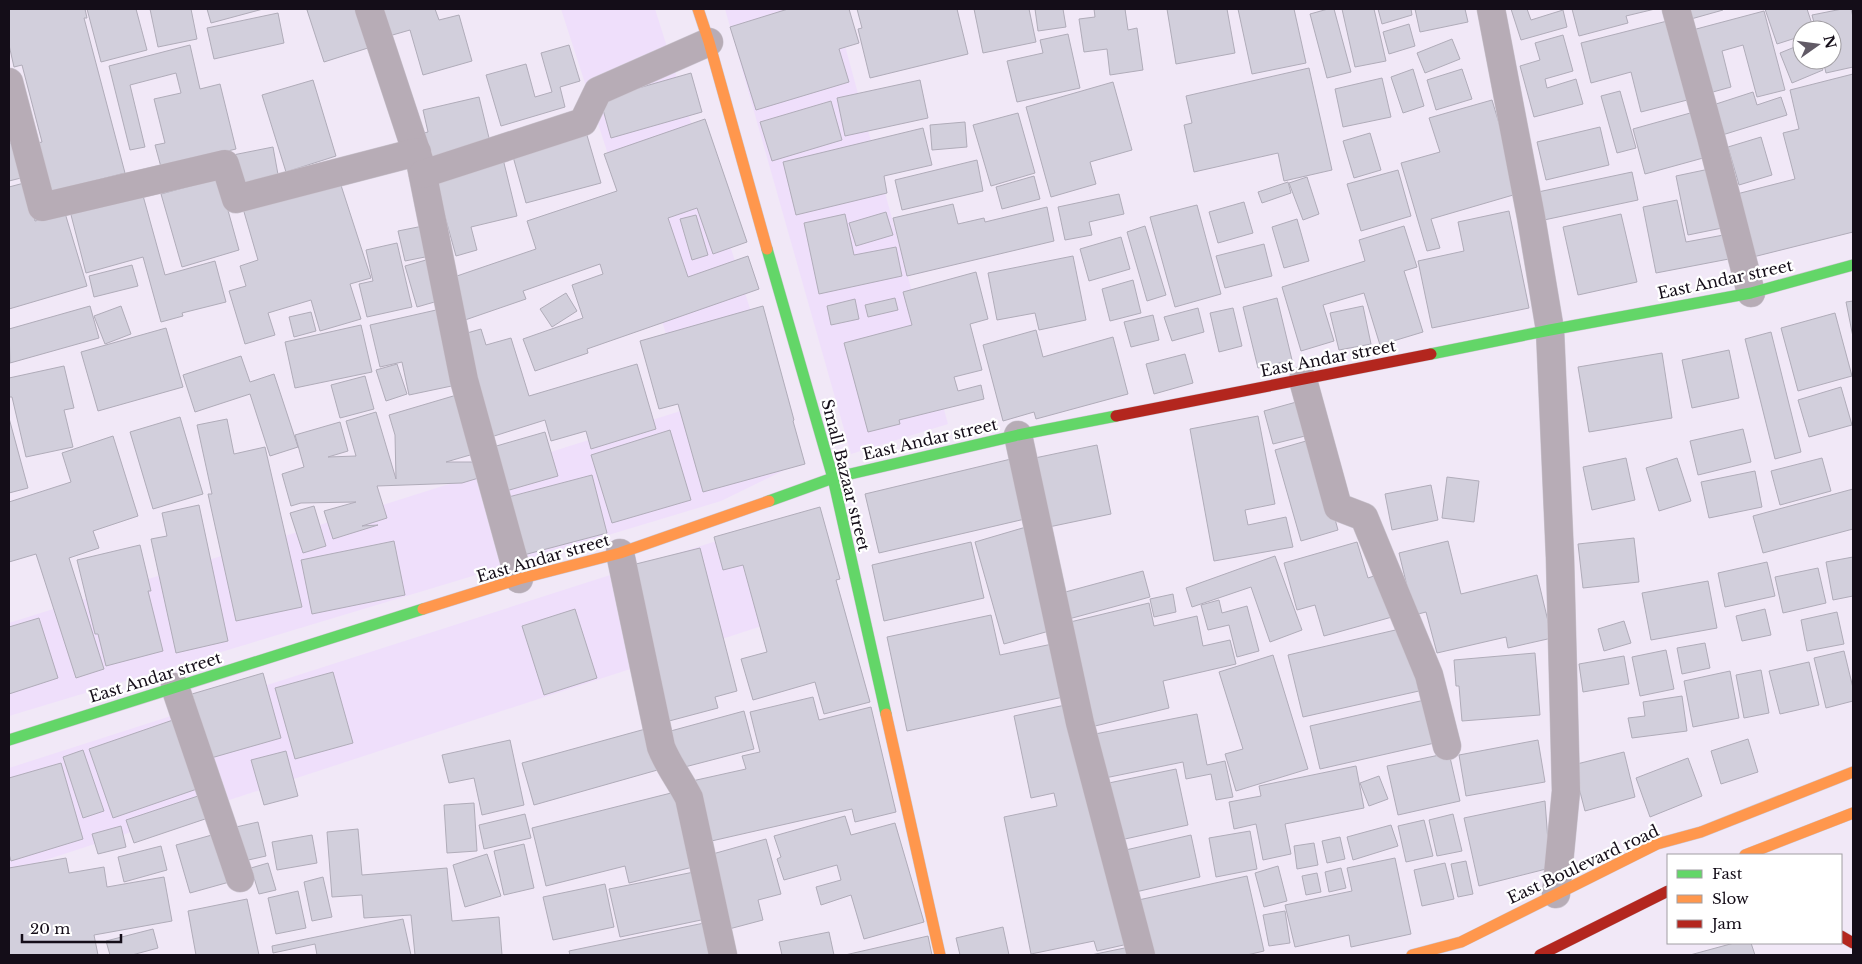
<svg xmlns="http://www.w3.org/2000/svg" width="1862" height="964" font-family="'Libre Baskerville',serif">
  <rect width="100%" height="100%" fill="#f1e8f7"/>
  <g fill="#efdffb">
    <polygon points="561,9 655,9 799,463 721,501 9,716 9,623 690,408"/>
    <polygon points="725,9 835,9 948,424 851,454"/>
    <polygon points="816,509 829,604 9,872 9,768"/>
  </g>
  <g fill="#d2cfdc" stroke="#b0acb9">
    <polygon points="9,9 85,9 87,18 84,18 125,173 47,193 34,144 42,142 22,65 14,67 9,45"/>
    <polygon points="87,9 136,9 147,50 101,62"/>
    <polygon points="150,9 191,9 197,39 158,47"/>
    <polygon points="207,9 263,9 211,23"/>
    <polygon points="310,9 359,9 371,47 324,62 307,10"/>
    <polygon points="381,9 435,9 439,20 459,15 472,61 423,75 410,30 389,36"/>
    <polygon points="788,9 849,9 859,43 839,49 849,82 756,110 730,27"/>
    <polygon points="857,9 957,9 968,54 870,78 858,29 862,28"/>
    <polygon points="974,9 1029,9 1036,42 983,53"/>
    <polygon points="1035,9 1063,9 1066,27 1038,31"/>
    <polygon points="1094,9 1125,9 1128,30 1137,28 1143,70 1110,75 1107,49 1084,52 1079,19 1095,17"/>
    <polygon points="1167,9 1227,9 1235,53 1176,64"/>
    <polygon points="1238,9 1294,9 1306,63 1252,74"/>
    <polygon points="1328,9 1334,9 1351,72 1327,78 1310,14"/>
    <polygon points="1342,9 1374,9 1386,61 1355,67"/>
    <polygon points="1378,9 1411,9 1412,15 1382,24"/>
    <polygon points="1415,9 1465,9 1468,22 1420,32"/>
    <polygon points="1511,9 1527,9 1531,20 1563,10 1567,27 1521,40"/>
    <polygon points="1572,9 1655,9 1626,16 1628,23 1579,36"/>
    <polygon points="1688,9 1722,9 1723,10 1691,19"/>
    <polygon points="1765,9 1807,9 1814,30 1802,30 1802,36 1777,44"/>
    <polygon points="1842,9 1851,9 1853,17 1853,67 1826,73 1823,60 1832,60 1832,30 1816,30 1812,15"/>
    <polygon points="1764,11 1785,90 1757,97 1743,45 1722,51 1731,87 1702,95 1685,32"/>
    <polygon points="278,13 284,43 214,59 207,28"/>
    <polygon points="1675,19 1695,98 1641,112 1631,72 1591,83 1581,43"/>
    <polygon points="1409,24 1415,46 1389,54 1383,32"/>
    <polygon points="1068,34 1080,88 1017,102 1007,61 1043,53 1040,40"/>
    <polygon points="1563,35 1573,71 1545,79 1547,88 1576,79 1583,104 1534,117 1520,66 1540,60 1535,43"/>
    <polygon points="1452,39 1460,59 1425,73 1417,53"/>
    <polygon points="1802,44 1802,60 1818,60 1823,70 1792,83 1780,53"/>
    <polygon points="190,45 200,89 220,84 236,149 161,167 155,145 165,143 154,99 181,93 176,73 130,85 145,147 130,150 109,66"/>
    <polygon points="569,45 580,81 560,87 565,107 501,126 486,75 526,64 535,97 552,92 541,53"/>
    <polygon points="1309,68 1332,170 1284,181 1278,153 1194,172 1184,125 1192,123 1186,96"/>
    <polygon points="1413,69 1424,106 1403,113 1391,77"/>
    <polygon points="1462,69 1472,99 1436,110 1427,80"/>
    <polygon points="691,73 702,112 611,138 600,99"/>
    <polygon points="1853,74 1853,232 1745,259 1729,196 1795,179 1783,133 1799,129 1790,90"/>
    <polygon points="1382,78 1391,117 1343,127 1335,89"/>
    <polygon points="313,80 336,156 286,172 262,95"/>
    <polygon points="920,80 928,118 845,136 837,98"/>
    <polygon points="1113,82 1132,150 1090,162 1096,184 1051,197 1026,107"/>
    <polygon points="1620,91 1636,148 1617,153 1601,96"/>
    <polygon points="1753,92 1757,105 1781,97 1787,115 1719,136 1710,106"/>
    <polygon points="479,97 490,142 431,161 424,133 428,132 423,110"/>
    <polygon points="1492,100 1520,193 1431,219 1440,248 1427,251 1401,163 1440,152 1429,118"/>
    <polygon points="831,101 842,140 772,161 760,122"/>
    <polygon points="1701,110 1714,155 1645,174 1633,129"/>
    <polygon points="1018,113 1035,173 991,186 973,125"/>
    <polygon points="705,119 747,242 713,254 697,208 668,218 688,277 748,256 759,289 587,349 588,353 535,371 523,339 583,318 572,285 603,274 600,264 523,291 526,299 465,320 451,278 536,249 527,221 617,191 604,154"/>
    <polygon points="965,122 967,147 932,150 930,125"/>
    <polygon points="1600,127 1609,165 1546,180 1537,142"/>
    <polygon points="923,128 932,165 884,176 887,193 796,215 783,162"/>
    <polygon points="586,132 601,183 526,203 512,153"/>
    <polygon points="1370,133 1381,170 1354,178 1343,141"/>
    <polygon points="1761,137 1772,175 1739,185 1728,147"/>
    <polygon points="14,142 25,177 9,181 9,144"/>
    <polygon points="273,147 279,180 239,188 233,155"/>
    <polygon points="503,159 517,216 471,227 477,250 456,256 434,177"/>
    <polygon points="977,160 983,191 902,210 895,180"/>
    <polygon points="1714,168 1727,227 1688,235 1676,176"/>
    <polygon points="1398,170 1411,216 1361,231 1347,184"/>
    <polygon points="1632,172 1638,200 1544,220 1538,192"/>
    <polygon points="338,176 371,278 350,284 361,319 320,331 311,300 268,313 275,335 245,344 229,291 246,286 240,266 258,260 242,205"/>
    <polygon points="1034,176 1040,199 1002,209 996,187"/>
    <polygon points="1307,177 1319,214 1303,220 1289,183"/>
    <polygon points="219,178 239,250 182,267 161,194"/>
    <polygon points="1288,182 1291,193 1262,203 1258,192"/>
    <polygon points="24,183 35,221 65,213 87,286 9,309 9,187"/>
    <polygon points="142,192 165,275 215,261 226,302 182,313 183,316 161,322 143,257 86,273 70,211"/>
    <polygon points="1119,194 1124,214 1089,222 1092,235 1065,240 1058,207"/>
    <polygon points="1677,200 1686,242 1729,234 1734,258 1656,273 1643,207"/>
    <polygon points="1244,202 1253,233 1218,243 1209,212"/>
    <polygon points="953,204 958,224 984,218 985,222 1047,207 1054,241 907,276 893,218"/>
    <polygon points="1197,205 1221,294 1175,307 1150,217"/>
    <polygon points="1509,211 1529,308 1432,328 1418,261 1464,251 1458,222"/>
    <polygon points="886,212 893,235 856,246 849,223"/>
    <polygon points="845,214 854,255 896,247 902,276 819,294 804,223"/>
    <polygon points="1621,214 1637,282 1578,295 1563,227"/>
    <polygon points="696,215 708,255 692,260 680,219"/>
    <polygon points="1297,219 1309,261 1284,268 1272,227"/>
    <polygon points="428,225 435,255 405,261 398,231"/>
    <polygon points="1145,226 1166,295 1147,301 1127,232"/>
    <polygon points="1404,226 1417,267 1404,271 1423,332 1380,345 1364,293 1323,305 1334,341 1301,351 1282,287 1365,261 1359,240"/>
    <polygon points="1121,237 1130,269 1089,281 1080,249"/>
    <polygon points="397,243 412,307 367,317 359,284 373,281 366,250"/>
    <polygon points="1264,244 1272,276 1225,288 1216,256"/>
    <polygon points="1073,256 1086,320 1039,330 1035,313 997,320 988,273"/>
    <polygon points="433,258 445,299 417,307 405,266"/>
    <polygon points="132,265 138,286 94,297 89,276"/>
    <polygon points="976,272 988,319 970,324 982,370 954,377 958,391 981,385 984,399 899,420 900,424 868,432 844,343 912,325 903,292"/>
    <polygon points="1133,280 1141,313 1110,321 1102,289"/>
    <polygon points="566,293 577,311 552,327 540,309"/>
    <polygon points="895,298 898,310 868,317 865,305"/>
    <polygon points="1277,298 1292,360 1258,368 1243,307"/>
    <polygon points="855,299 859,319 831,325 827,306"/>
    <polygon points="1853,301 1853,337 1846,302"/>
    <polygon points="90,306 99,338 10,363 9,329"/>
    <polygon points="121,306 131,334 105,344 94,316"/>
    <polygon points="763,306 794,420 793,421 805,464 703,492 678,404 659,409 640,341"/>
    <polygon points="1363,306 1371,344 1339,350 1330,313"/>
    <polygon points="445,308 461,384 409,395 402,362 380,367 370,325"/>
    <polygon points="1198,308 1204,332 1172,341 1164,317"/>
    <polygon points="1233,308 1242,346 1219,352 1210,313"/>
    <polygon points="311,312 316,331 294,337 289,317"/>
    <polygon points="1835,313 1852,376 1798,391 1781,328"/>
    <polygon points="1153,315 1159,340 1131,347 1124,322"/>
    <polygon points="361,325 372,372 295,388 285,342"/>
    <polygon points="166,328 183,387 98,411 81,352"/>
    <polygon points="481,329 486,345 511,338 529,396 637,364 656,429 591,449 586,431 551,441 545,420 491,437 460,335"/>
    <polygon points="1036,330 1043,357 1113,337 1128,394 1036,419 1034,412 1003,421 983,345"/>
    <polygon points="1771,332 1801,452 1775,459 1745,339"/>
    <polygon points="1729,350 1739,398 1692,408 1682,360"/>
    <polygon points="1662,353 1672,418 1589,432 1578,367"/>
    <polygon points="1185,354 1193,383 1154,394 1146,364"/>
    <polygon points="241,356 250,382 274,374 298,447 270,456 250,394 195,412 183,375"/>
    <polygon points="397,364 407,394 386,401 376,370"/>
    <polygon points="64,366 74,408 64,410 73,447 26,457 12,397 9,397 9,378"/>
    <polygon points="365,376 374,409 340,418 331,385"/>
    <polygon points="1841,387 1852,425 1809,437 1798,400"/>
    <polygon points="460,394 477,453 446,462 477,462 482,477 462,483 377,486 387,518 362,526 378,525 333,539 324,511 356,502 301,503 291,506 282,474 304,467 295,435 340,422 348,451 328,457 356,456 346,421 376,412 396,479 395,435 389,415"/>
    <polygon points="1300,401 1309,435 1273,444 1264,411"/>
    <polygon points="1258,416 1275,504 1245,510 1248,525 1286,517 1293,547 1214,561 1190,429"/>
    <polygon points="180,417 203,494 153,509 130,432"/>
    <polygon points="9,418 28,488 9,493"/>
    <polygon points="227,419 234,454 265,447 302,607 236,621 208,494 212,494 197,425"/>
    <polygon points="1743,429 1751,462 1698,475 1690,441"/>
    <polygon points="670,430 691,500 612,523 591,455"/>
    <polygon points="545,432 558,476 499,493 486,449"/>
    <polygon points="113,436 138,516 93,531 99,548 69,558 104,669 76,678 36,554 9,562 9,502 71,482 62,453"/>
    <polygon points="1313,439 1338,530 1301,541 1275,450"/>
    <polygon points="1097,445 1111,514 1044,528 1030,459"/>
    <polygon points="1626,458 1635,500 1592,510 1583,467"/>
    <polygon points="1677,458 1691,501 1659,511 1646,468"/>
    <polygon points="1822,458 1831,491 1780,505 1771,471"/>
    <polygon points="1011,459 1025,519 879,553 865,494"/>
    <polygon points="1755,471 1762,507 1709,518 1701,482"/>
    <polygon points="592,475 607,533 516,557 501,499"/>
    <polygon points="1447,477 1479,481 1474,522 1442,518"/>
    <polygon points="1431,485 1438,520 1392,530 1385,494"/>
    <polygon points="1853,489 1853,529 1763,553 1753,516"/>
    <polygon points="199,505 228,641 176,653 151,539 167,536 162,513"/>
    <polygon points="314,506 326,546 303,553 290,513"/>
    <polygon points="820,507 840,579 836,580 870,702 824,714 815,682 753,700 741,659 767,652 743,565 723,570 714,537"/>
    <polygon points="1026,527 1056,629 1004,644 975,542"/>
    <polygon points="1634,538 1639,582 1583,588 1578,544"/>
    <polygon points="394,541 405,595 312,614 301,560"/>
    <polygon points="1448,541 1461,594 1537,575 1552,638 1508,648 1506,637 1437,653 1426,612 1414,615 1399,553"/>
    <polygon points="971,542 984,598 884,621 872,565"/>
    <polygon points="1357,542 1368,578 1380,574 1392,617 1324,636 1315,605 1297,610 1284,563"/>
    <polygon points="140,545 151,591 148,591 163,651 106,666 98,634 95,634 77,560"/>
    <polygon points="700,548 737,691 715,697 718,708 669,721 628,566"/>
    <polygon points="1275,556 1302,630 1270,642 1251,587 1192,607 1186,588"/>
    <polygon points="1853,557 1853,596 1833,600 1826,562"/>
    <polygon points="1767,562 1775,596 1725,607 1718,573"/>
    <polygon points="1818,568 1826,603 1783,613 1775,577"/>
    <polygon points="1143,571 1150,597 1065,620 1058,594"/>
    <polygon points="1708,581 1717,628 1651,640 1642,593"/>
    <polygon points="1173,594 1176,612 1154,617 1150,599"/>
    <polygon points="1219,600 1222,613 1247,606 1259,651 1237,657 1229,625 1208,630 1201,605"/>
    <polygon points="1149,603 1154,626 1197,616 1203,646 1230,640 1236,664 1163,681 1169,708 1091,727 1066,623"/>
    <polygon points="575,609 597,678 544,695 522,626"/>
    <polygon points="1765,609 1771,635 1742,641 1736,616"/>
    <polygon points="1837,612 1844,644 1807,651 1801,620"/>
    <polygon points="991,615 1000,655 1057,643 1068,696 907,731 887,637"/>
    <polygon points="39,618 58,678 9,694 9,627"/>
    <polygon points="1624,621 1631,643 1604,651 1598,629"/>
    <polygon points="1404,628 1419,691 1303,717 1288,655"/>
    <polygon points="1705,643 1710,668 1682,674 1677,648"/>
    <polygon points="1666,650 1674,689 1640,696 1632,657"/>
    <polygon points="1844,651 1853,688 1853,701 1826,708 1814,658"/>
    <polygon points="1535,653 1540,715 1462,721 1459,686 1456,686 1454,660"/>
    <polygon points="1273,655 1308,769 1236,791 1225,754 1243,749 1219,672"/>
    <polygon points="1624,656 1629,684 1583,692 1579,664"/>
    <polygon points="1809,662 1819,705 1780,714 1769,671"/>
    <polygon points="1761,670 1769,713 1744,718 1736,675"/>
    <polygon points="1730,671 1739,718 1693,727 1684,681"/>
    <polygon points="333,672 353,743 295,759 275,688"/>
    <polygon points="263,673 281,738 211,758 192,694"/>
    <polygon points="1682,696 1687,731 1632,738 1628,718 1645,716 1643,702"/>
    <polygon points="813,697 819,720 871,707 896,812 855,822 852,809 707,842 692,781 746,769 742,756 760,752 750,712"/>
    <polygon points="1429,699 1439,742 1320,769 1310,726"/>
    <polygon points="1070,704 1128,944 1097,951 1094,941 1031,954 1004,817 1057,806 1054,793 1031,798 1014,716"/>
    <polygon points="744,711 754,749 677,769 667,732"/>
    <polygon points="1197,714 1207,765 1225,761 1233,797 1216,800 1211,774 1186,779 1183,762 1100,779 1090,735"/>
    <polygon points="173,720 197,789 113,818 89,749"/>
    <polygon points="649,728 661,769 534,805 522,763"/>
    <polygon points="1748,739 1758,772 1721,784 1711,751"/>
    <polygon points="510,740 524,805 482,815 474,778 449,783 442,755"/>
    <polygon points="1538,740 1545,782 1466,796 1459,755"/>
    <polygon points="83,750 104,811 83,818 63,757"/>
    <polygon points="286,751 298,796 264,805 251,760"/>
    <polygon points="1624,752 1635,797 1585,811 1573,765"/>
    <polygon points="1449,753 1460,801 1398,815 1387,766"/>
    <polygon points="1688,758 1702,796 1650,817 1636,778"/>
    <polygon points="61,763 83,839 11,861 9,854 9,778"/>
    <polygon points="1356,766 1364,808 1285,824 1291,854 1263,860 1256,824 1234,829 1229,802 1261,796 1259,786"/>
    <polygon points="1176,769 1188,825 1116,841 1104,784"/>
    <polygon points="1379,776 1388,799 1369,806 1360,783"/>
    <polygon points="679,791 697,866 629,883 625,866 546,886 532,828"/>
    <polygon points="201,795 208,818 134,843 126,820"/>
    <polygon points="1545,801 1550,868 1479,886 1464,818"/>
    <polygon points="474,803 477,851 447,853 444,805"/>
    <polygon points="525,814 531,838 484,849 479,825"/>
    <polygon points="1453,814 1462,851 1437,856 1429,820"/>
    <polygon points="845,816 851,835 895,823 924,922 864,939 851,895 821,905 816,887 841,880 837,865 784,880 777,859 781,857 774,836"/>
    <polygon points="1424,820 1433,856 1406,862 1398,826"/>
    <polygon points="258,822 266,856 244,861 236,827"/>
    <polygon points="1391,825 1398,846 1353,860 1347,837"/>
    <polygon points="121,826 126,847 98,854 92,834"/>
    <polygon points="358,829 362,875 447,868 452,921 499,917 502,955 415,955 411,915 364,918 362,895 332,897 327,832"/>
    <polygon points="1250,831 1257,869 1216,877 1209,838"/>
    <polygon points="219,833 233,881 190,893 176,845"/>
    <polygon points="312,835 317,863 277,870 272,842"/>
    <polygon points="1191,835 1200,877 1127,894 1117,852"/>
    <polygon points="1340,837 1345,859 1327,863 1322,841"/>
    <polygon points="766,839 781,894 758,900 763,920 729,929 709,855"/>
    <polygon points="1314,843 1318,865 1297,869 1294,846"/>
    <polygon points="524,844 534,888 504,895 494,851"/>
    <polygon points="161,846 167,870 124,882 118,857"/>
    <polygon points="487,854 501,896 465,907 453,865"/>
    <polygon points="66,858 69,873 104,867 107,887 164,877 172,921 94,935 98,955 9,955 9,868"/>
    <polygon points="1395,858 1411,934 1351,947 1349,935 1295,947 1285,905 1352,891 1347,868"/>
    <polygon points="1466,861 1473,894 1458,897 1451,864"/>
    <polygon points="268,863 276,890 259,894 251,868"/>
    <polygon points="1445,863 1454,899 1422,906 1414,870"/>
    <polygon points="1278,866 1287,901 1264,907 1255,873"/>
    <polygon points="1341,868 1346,888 1329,892 1325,872"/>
    <polygon points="694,872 706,919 620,937 609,889"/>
    <polygon points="1317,873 1321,892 1306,895 1302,876"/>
    <polygon points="1247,876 1264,951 1247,955 1146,955 1134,901"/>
    <polygon points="323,877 332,917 312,921 304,882"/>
    <polygon points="605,884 614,927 553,940 543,897"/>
    <polygon points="298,891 306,928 276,934 268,898"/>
    <polygon points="247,899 259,955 196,955 188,911"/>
    <polygon points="1285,911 1290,943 1269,946 1263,915"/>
    <polygon points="403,919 411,955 317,955 315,944 273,953 272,946"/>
    <polygon points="709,922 716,955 570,955 569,951"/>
    <polygon points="1003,927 1009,955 960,955 956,938"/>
    <polygon points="153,929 158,948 132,955 110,955 106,941"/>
    <polygon points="829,932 834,955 782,955 779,942"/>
    <polygon points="928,936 932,955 845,955"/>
    <polygon points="1734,943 1751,943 1755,955 1690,955"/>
    <polygon points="1134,946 1136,955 1091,955"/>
  </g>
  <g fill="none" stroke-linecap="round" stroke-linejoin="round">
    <g stroke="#cdc7d2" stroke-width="29">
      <g id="street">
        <polyline points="369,9 421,166 464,380 519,579"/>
        <polyline points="1491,9 1531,217 1550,330 1560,558 1566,791 1556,894"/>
        <polyline points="1676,9 1711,137 1751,293"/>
        <polyline points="9,82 42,207 225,164 236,199 417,152"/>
        <polyline points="423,174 583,122 598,91 709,42"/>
        <polyline points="1303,380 1338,507 1364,517 1429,675 1447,746"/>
        <polyline points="1018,435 1080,723 1141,955"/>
        <path d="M620 553 661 747C668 765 680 780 689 798L723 955"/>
        <polyline points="175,687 240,878"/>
      </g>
    </g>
    <g stroke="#cdc7d2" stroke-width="12">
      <g id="fast">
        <polyline points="767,249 833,478 886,714"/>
        <polyline points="1431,354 1550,330 1751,293 1853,265"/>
        <polyline points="769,501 833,478 1018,435 1116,416"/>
        <polyline points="9,740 423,609"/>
      </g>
    </g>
    <g stroke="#cdc7d2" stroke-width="12">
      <g id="slow">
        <polyline points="698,9 709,42 767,249"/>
        <polyline points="423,609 519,579 620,553 769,501"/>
        <polyline points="886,714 940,955"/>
        <polyline points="1745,855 1853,813"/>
        <polyline points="1412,955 1461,942 1657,844 1701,832 1853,772"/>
      </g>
    </g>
    <g stroke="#cdc7d2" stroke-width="12">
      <g id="jam">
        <polyline points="1116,416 1431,354"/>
        <polyline points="1841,936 1853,943"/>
        <polyline points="1540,955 1668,891"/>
      </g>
    </g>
    <use href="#street" stroke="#b7acb6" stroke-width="28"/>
    <use href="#fast" stroke="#63d668" stroke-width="11"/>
    <use href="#slow" stroke="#ff974d" stroke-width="11"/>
    <use href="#jam" stroke="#b3261e" stroke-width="11"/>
  </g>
  <g text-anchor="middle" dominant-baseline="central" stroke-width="4.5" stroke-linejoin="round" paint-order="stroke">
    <g font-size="16" fill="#140d18" stroke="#fff">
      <text transform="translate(1725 279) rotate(-12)">East Andar street</text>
      <text transform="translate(1328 358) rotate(-11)">East Andar street</text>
      <text transform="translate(930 439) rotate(-13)">East Andar street</text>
      <text transform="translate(846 475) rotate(76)">Small Bazaar street</text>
      <text transform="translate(543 558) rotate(-16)">East Andar street</text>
      <text transform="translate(155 677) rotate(-17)">East Andar street</text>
      <text transform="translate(1583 864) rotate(-25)">East Boulevard road</text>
    </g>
  </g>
  <rect width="1862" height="964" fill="none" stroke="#140d18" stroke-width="20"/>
  <rect x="1667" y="854" width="175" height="90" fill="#ffffff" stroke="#a19ea3"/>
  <rect x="1677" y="870" width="25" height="8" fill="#63d668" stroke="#a19ea3"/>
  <text x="1712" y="879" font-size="15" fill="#140d18">Fast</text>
  <rect x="1677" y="895" width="25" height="8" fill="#ff974d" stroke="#a19ea3"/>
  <text x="1712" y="904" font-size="15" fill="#140d18">Slow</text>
  <rect x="1677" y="920" width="25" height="8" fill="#b3261e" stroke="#a19ea3"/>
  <text x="1712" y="929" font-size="15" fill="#140d18">Jam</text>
  <g transform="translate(1817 45) rotate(76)"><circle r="24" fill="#ffffff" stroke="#a19ea3"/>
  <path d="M0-4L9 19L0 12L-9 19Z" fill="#615a66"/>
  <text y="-8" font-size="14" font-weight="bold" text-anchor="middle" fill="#140d18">N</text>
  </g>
  <path d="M22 934v8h99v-8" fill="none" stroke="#140d18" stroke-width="2.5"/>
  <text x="30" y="934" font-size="15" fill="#140d18" stroke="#ffffff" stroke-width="4" paint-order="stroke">20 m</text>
</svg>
